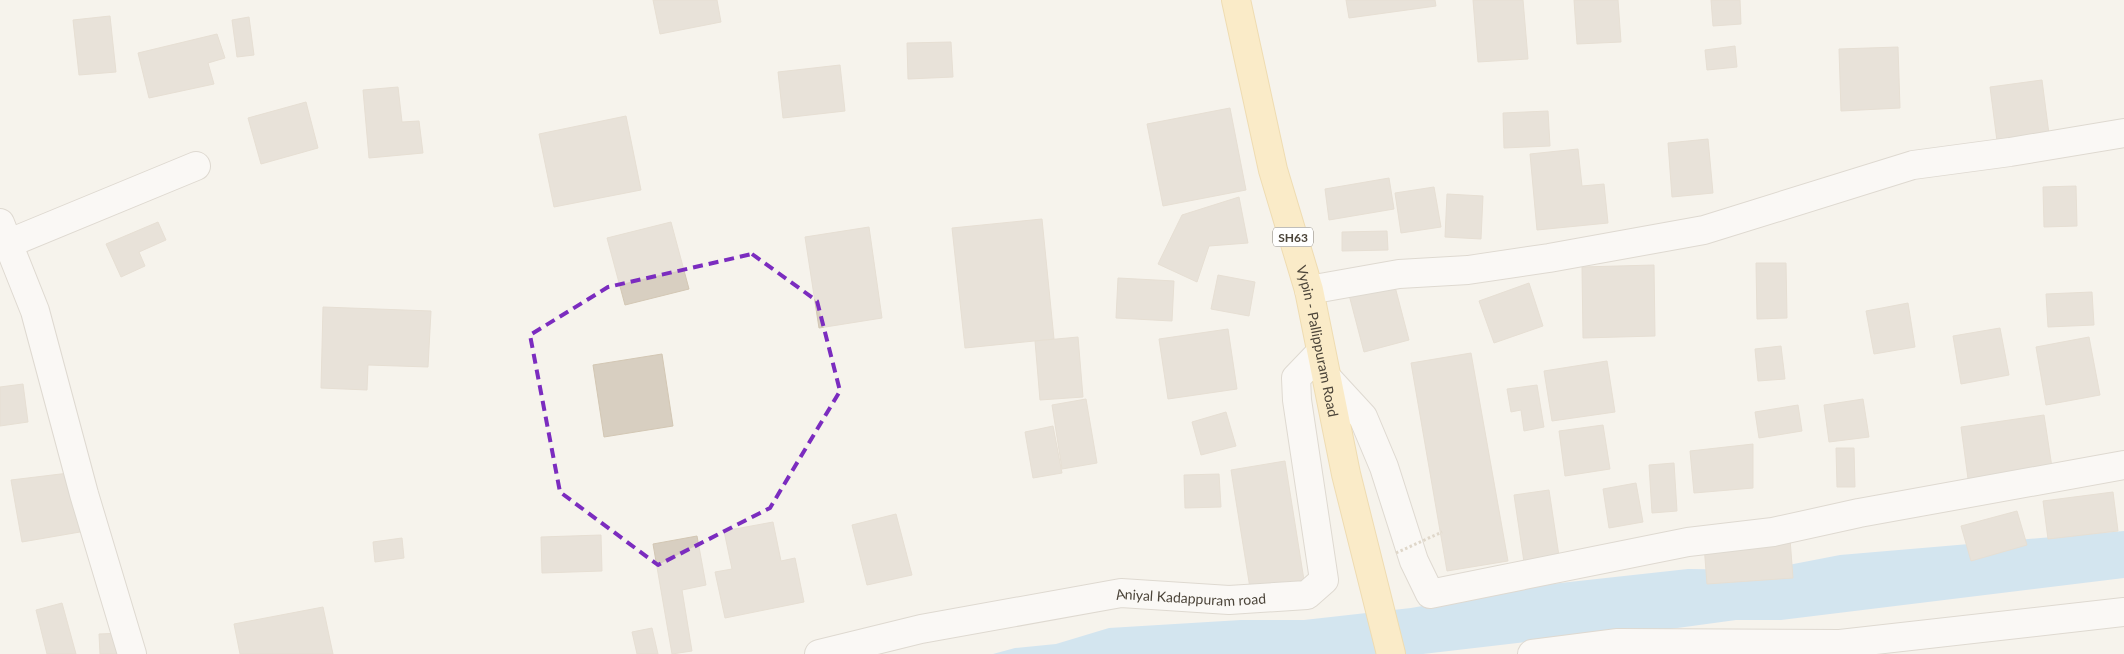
<svg xmlns="http://www.w3.org/2000/svg" width="2124" height="654" font-family="Lato,sans-serif">
  <rect width="100%" height="100%" fill="#f6f3ec"/>
  <polygon fill="#a9d4f2" points="2124,531 2124,578 1781,620 1736,620 1626,635 1560,638 1423,654 993,654 1015,648 1056,644 1109,628 1241,620 1304,620 1411,608 1542,585 1688,569 1763,570 1840,555"/>
  <g fill="#d8cfc1" stroke="#d3c7b4">
    <polygon points="653,0 717,0 721,22 660,34"/>
    <polygon points="1346,0 1435,0 1436,6 1349,18"/>
    <polygon points="1473,0 1523,0 1528,59 1478,62"/>
    <polygon points="1574,0 1618,0 1621,42 1577,44"/>
    <polygon points="1711,0 1740,0 1741,24 1713,26"/>
    <polygon points="110,16 116,72 79,75 73,20"/>
    <polygon points="249,17 254,55 237,57 232,20"/>
    <polygon points="217,34 225,58 208,63 214,84 149,98 138,53"/>
    <polygon points="951,42 953,77 908,79 907,43"/>
    <polygon points="1735,46 1737,67 1707,70 1705,50"/>
    <polygon points="1898,47 1900,108 1841,111 1839,49"/>
    <polygon points="840,65 845,111 783,118 778,72"/>
    <polygon points="2042,80 2049,134 1997,141 1990,87"/>
    <polygon points="398,87 402,122 419,121 423,153 369,158 363,90"/>
    <polygon points="306,102 318,148 261,164 248,118"/>
    <polygon points="1230,108 1246,190 1163,206 1147,124"/>
    <polygon points="1548,111 1550,146 1504,148 1503,113"/>
    <polygon points="626,116 641,190 554,207 539,134"/>
    <polygon points="1708,139 1713,193 1672,197 1668,143"/>
    <polygon points="1578,149 1582,186 1604,184 1608,223 1537,230 1530,154"/>
    <polygon points="1389,178 1394,209 1329,220 1325,189"/>
    <polygon points="2076,186 2077,226 2044,227 2043,187"/>
    <polygon points="1434,187 1441,227 1401,233 1395,193"/>
    <polygon points="1447,194 1483,196 1481,239 1445,237"/>
    <polygon points="1239,197 1248,243 1209,246 1197,282 1158,264 1182,215"/>
    <polygon points="1042,219 1054,339 965,348 952,228"/>
    <polygon points="158,222 166,240 139,252 145,266 121,277 106,244"/>
    <polygon points="671,222 689,289 625,305 607,238"/>
    <polygon points="869,227 882,318 819,328 805,237"/>
    <polygon points="1387,231 1388,250 1342,251 1342,232"/>
    <polygon points="1756,263 1786,263 1787,318 1757,319"/>
    <polygon points="1654,265 1655,336 1583,338 1582,267"/>
    <polygon points="1218,275 1255,282 1249,316 1211,309"/>
    <polygon points="1118,278 1174,281 1172,321 1116,318"/>
    <polygon points="1393,279 1409,340 1364,352 1348,291"/>
    <polygon points="1529,283 1543,326 1494,343 1479,301"/>
    <polygon points="2092,292 2094,325 2048,327 2046,294"/>
    <polygon points="1908,303 1915,347 1874,354 1866,311"/>
    <polygon points="323,307 431,311 428,367 368,365 367,390 321,388"/>
    <polygon points="2000,328 2009,375 1961,384 1953,336"/>
    <polygon points="1228,329 1237,389 1168,399 1159,339"/>
    <polygon points="1078,337 1083,397 1040,400 1035,341"/>
    <polygon points="2089,337 2100,395 2046,405 2036,347"/>
    <polygon points="1781,346 1785,379 1758,381 1755,349"/>
    <polygon points="1471,353 1508,561 1447,571 1411,363"/>
    <polygon points="662,354 673,426 604,437 593,365"/>
    <polygon points="1607,361 1615,412 1552,421 1544,371"/>
    <polygon points="23,384 28,422 0,426 0,387"/>
    <polygon points="1537,385 1544,427 1524,431 1521,410 1511,412 1507,389"/>
    <polygon points="1086,399 1097,463 1062,469 1052,405"/>
    <polygon points="1863,399 1869,437 1829,442 1824,405"/>
    <polygon points="1798,405 1802,431 1759,438 1755,412"/>
    <polygon points="1226,412 1236,446 1201,455 1192,422"/>
    <polygon points="2044,415 2053,474 1969,486 1961,427"/>
    <polygon points="1603,425 1610,469 1565,476 1559,431"/>
    <polygon points="1053,426 1062,473 1033,478 1025,432"/>
    <polygon points="1753,444 1753,488 1694,493 1690,451"/>
    <polygon points="1836,448 1854,448 1855,487 1837,487"/>
    <polygon points="1285,461 1304,580 1250,588 1231,470"/>
    <polygon points="1674,463 1677,511 1652,513 1649,465"/>
    <polygon points="69,473 80,532 22,542 11,480"/>
    <polygon points="1219,474 1221,507 1185,508 1184,475"/>
    <polygon points="1636,483 1643,522 1609,528 1603,489"/>
    <polygon points="1549,490 1559,556 1524,562 1514,495"/>
    <polygon points="2113,492 2118,531 2048,539 2043,501"/>
    <polygon points="2017,511 2027,545 1971,561 1961,526"/>
    <polygon points="896,514 912,575 867,585 852,525"/>
    <polygon points="773,522 781,561 795,558 804,602 725,618 715,572 732,569 724,531"/>
    <polygon points="601,535 602,571 542,573 541,537"/>
    <polygon points="697,536 706,585 682,590 692,651 672,654 653,544"/>
    <polygon points="402,538 404,558 375,562 373,542"/>
    <polygon points="1790,539 1793,578 1707,584 1704,545"/>
    <polygon points="62,603 76,654 47,654 36,610"/>
    <polygon points="323,607 333,654 240,654 234,624"/>
    <polygon points="652,628 658,654 637,654 632,632"/>
    <polygon points="124,633 125,654 100,654 99,634"/>
  </g>
  <g fill="none" stroke-linecap="round" stroke-linejoin="round">
    <g stroke="#c2bbae" stroke-width="30">
      <g id="street">
        <polyline points="0,223 35,311 84,494 132,654"/>
        <polyline points="7,244 196,166"/>
        <polyline points="1309,290 1399,274 1468,270 1549,258 1704,230 1913,165 2010,152 2124,133"/>
        <polyline points="1328,379 1363,417 1384,467 1414,561 1430,594 1688,542 1773,532 1859,513 2124,465"/>
        <path id="s1" d="M819 654 921 629 1121 593 1229 600 1307 595 1324 580 1297 400 1296 378 1320 353"/>
        <polyline points="1532,654 1618,643 1840,644 2124,612"/>
      </g>
    </g>
    <g stroke="#e6c16a" stroke-width="30">
      <g id="primary">
        <path id="s2" d="M1236 0 1273 170 1309 290 1346 474 1391 654"/>
      </g>
    </g>
    <use href="#street" stroke="#fff" stroke-width="28"/>
    <use href="#primary" stroke="#ffe39c" stroke-width="28"/>
    <polyline stroke="#c4b79f" stroke-width="3" stroke-dasharray="2.5 2.5" stroke-linecap="butt" points="1396,553 1442,532"/>
  </g>
  <path d="M0 0H2124V654H0ZM752 254 817 301 840 391 770 508 658 565 560 492 530 335 608 287Z" fill="#f6f3ec" fill-opacity=".55" fill-rule="evenodd"/>
  <path fill="none" stroke="#7b2cbf" stroke-width="4" stroke-dasharray="10 6" stroke-linejoin="round" d="M752 254 817 301 840 391 770 508 658 565 560 492 530 335 608 287Z"/>
  <g text-anchor="middle" dominant-baseline="central" stroke-width="4" stroke-linejoin="round" paint-order="stroke">
    <rect fill="#fff" stroke="#817c74" stroke-width="1" x="1273" y="227.5" width="40" height="19" rx="4"/>
    <g font-size="12" font-weight="bold" fill="#4b4439">
      <text x="1293" y="237">SH63</text>
    </g>
    <g font-size="14" fill="#4b4439" stroke="#fff">
      <text stroke="none"><textPath href="#s2" startOffset="351">Vypin - Pallippuram Road</textPath></text>
      <text stroke="none"><textPath href="#s1" startOffset="378">Aniyal Kadappuram road</textPath></text>
    </g>
  </g>
</svg>
